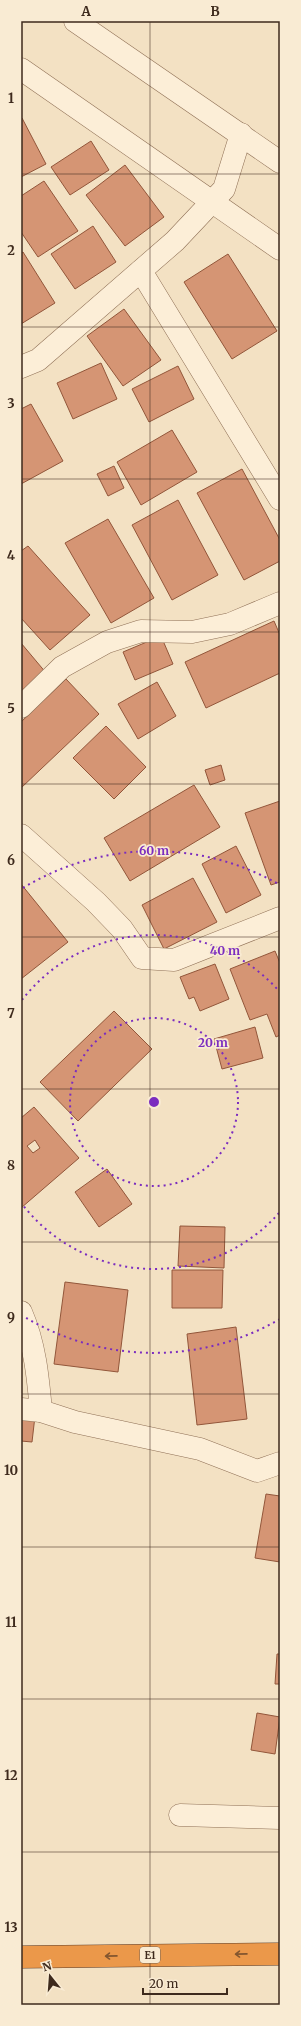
<svg xmlns="http://www.w3.org/2000/svg" width="301" height="2026" font-family="Merriweather,serif">
  <rect width="100%" height="100%" fill="#f3e1c3"/>
  <g fill="#d59574" stroke="#92563a" fill-rule="evenodd">
    <polygon points="22,118 46,164 21,177 21,119"/>
    <polygon points="91,141 109,170 70,195 51,167"/>
    <polygon points="125,165 164,217 125,246 86,195"/>
    <polygon points="44,181 78,231 38,257 21,232 21,196"/>
    <polygon points="93,226 116,262 75,289 51,254"/>
    <polygon points="23,252 55,303 21,324 21,253"/>
    <polygon points="228,254 277,331 232,359 184,282"/>
    <polygon points="124,309 161,360 123,386 87,336"/>
    <polygon points="101,363 117,399 73,419 57,383"/>
    <polygon points="178,366 194,399 149,422 132,389"/>
    <polygon points="31,404 63,461 21,484 21,409"/>
    <polygon points="172,430 197,472 141,505 117,462"/>
    <polygon points="114,466 124,488 108,496 97,474"/>
    <polygon points="242,469 280,540 280,561 244,580 197,493"/>
    <polygon points="178,500 218,575 172,600 132,525"/>
    <polygon points="108,519 154,598 111,623 65,543"/>
    <polygon points="28,546 90,615 50,650 21,618 21,551"/>
    <polygon points="274,621 280,635 280,673 206,708 185,662"/>
    <polygon points="161,636 173,664 135,680 123,652"/>
    <polygon points="21,643 47,674 21,696"/>
    <polygon points="66,679 99,714 21,788 21,722"/>
    <polygon points="157,682 176,716 138,739 118,704"/>
    <polygon points="106,726 146,767 114,799 73,758"/>
    <polygon points="221,765 225,780 210,785 205,770"/>
    <polygon points="194,785 220,827 130,881 104,838"/>
    <polygon points="280,801 280,882 271,885 245,813"/>
    <polygon points="236,846 261,895 226,913 202,864"/>
    <polygon points="193,878 217,922 164,949 142,905"/>
    <polygon points="21,884 68,942 21,979"/>
    <polygon points="275,951 280,963 280,1035 276,1037 267,1014 250,1020 230,969"/>
    <polygon points="215,964 229,999 200,1011 194,997 189,999 180,977"/>
    <polygon points="114,1011 152,1049 78,1121 40,1082"/>
    <polygon points="255,1027 263,1058 222,1069 214,1039"/>
    <path d="M34 1107 79 1158 21 1208V1118ZM35 1140 40 1148 33 1153 27 1146Z"/>
    <polygon points="107,1169 132,1204 99,1227 75,1192"/>
    <polygon points="180,1226 225,1227 224,1268 178,1266"/>
    <polygon points="172,1270 223,1270 222,1308 172,1308"/>
    <polygon points="65,1282 128,1290 118,1372 54,1364"/>
    <polygon points="236,1327 247,1419 197,1425 187,1334"/>
    <polygon points="21,1414 35,1416 32,1442 21,1441"/>
    <polygon points="266,1494 280,1496 280,1562 255,1558"/>
    <polygon points="277,1654 280,1654 280,1684 275,1684"/>
    <polygon points="257,1713 280,1717 275,1754 251,1750"/>
  </g>
  <g fill="none" stroke-linecap="round" stroke-linejoin="round">
    <g stroke="#907157" stroke-width="23">
      <g id="street">
        <polyline points="75,21 280,162"/>
        <polyline points="21,69 280,249"/>
        <polyline points="141,271 280,499"/>
        <polyline points="21,367 38,360 175,241 224,189 241,134"/>
        <polyline points="21,707 62,667 107,642 141,631 192,632 230,624 280,603"/>
        <polyline points="21,835 96,902 122,929 142,958 174,960 280,918"/>
        <path d="M21 1312C35 1344 38 1377 41 1411"/>
        <polyline points="21,1409 41,1411 75,1422 200,1449 257,1471 280,1463"/>
        <polyline points="180,1815 280,1818"/>
      </g>
    </g>
    <g stroke="#5d3f2c" stroke-width="23">
      <polyline id="highway" points="21,1957 280,1954"/>
    </g>
    <use href="#street" stroke="#fceed7" stroke-width="22"/>
    <use href="#highway" stroke="#eb984a" stroke-width="22"/>
  </g>
  <defs><path id="oneway-shaft" d="M-6 0H5M1.5-3L5.5 0L1.5 3" fill="none" stroke-width="1.6" stroke-linecap="round" stroke-linejoin="round"/></defs>
  <g stroke="#83562f">
    <use href="#oneway-shaft" transform="translate(241 1954) rotate(179)"/>
    <use href="#oneway-shaft" transform="translate(111 1956) rotate(179)"/>
  </g>
  <path fill="none" stroke="#3e2a1d" stroke-width="1" stroke-opacity="0.55" d="M150 21V2005M21 174H280M21 327H280M21 479H280M21 632H280M21 784H280M21 937H280M21 1089H280M21 1242H280M21 1394H280M21 1547H280M21 1699H280M21 1852H280"/>
  <g fill="none" stroke="#7b2cbf" stroke-width="2" stroke-dasharray="2 4">
    <circle cx="154" cy="1102" r="84"/>
    <path d="M279 1213A167 167 0 0 1 22 1204M22 1000A167 167 0 0 1 279 991"/>
    <path d="M280 1319A251 251 0 0 1 23 1316M23 888A251 251 0 0 1 280 885"/>
  </g>
  <g text-anchor="middle" dominant-baseline="central" stroke-width="3.5" stroke-linejoin="round" paint-order="stroke">
    <rect fill="#f9ebd3" stroke="#766454" stroke-width="1" x="140" y="1947" width="20" height="16" rx="3"/>
    <g font-size="10" font-weight="bold" fill="#3e2a1d">
      <text x="150" y="1955">E1</text>
    </g>
  </g>
  <circle cx="154" cy="1102" r="6" fill="#7b2cbf" stroke="#f9ebd3" stroke-width="2"/>
  <g font-size="12" text-anchor="middle" font-weight="bold" fill="#7b2cbf" stroke="#f9ebd3" stroke-width="3.5" stroke-linejoin="round" paint-order="stroke">
    <text x="154" y="855">60 m</text>
    <text x="225" y="955">40 m</text>
    <text x="213" y="1047">20 m</text>
  </g>
  <rect width="301" height="2026" fill="none" stroke="#f9ebd3" stroke-width="44"/>
  <g transform="translate(50 1976) rotate(343)" stroke="#f9ebd3" stroke-width="3" paint-order="stroke">
  <path d="M0-3L7 15L0 10L-7 15Z" fill="#3e2a1d"/>
  <text y="-6" font-size="11" font-weight="bold" text-anchor="middle" fill="#3e2a1d">N</text>
  </g>
  <path d="M143 1988v6h84v-6" fill="none" stroke="#3e2a1d" stroke-width="2"/>
  <text x="149" y="1988" font-size="12" fill="#3e2a1d" stroke="#f9ebd3" stroke-width="3" paint-order="stroke">20 m</text>
  <rect x="22" y="22" width="257" height="1982" fill="none" stroke="#3e2a1d" stroke-width="1.5"/>
  <g font-size="13" text-anchor="middle" font-weight="bold" fill="#3e2a1d">
    <text x="86" y="16">A</text>
    <text x="215" y="16">B</text>
    <text x="11" y="103">1</text>
    <text x="11" y="255">2</text>
    <text x="11" y="408">3</text>
    <text x="11" y="560">4</text>
    <text x="11" y="713">5</text>
    <text x="11" y="865">6</text>
    <text x="11" y="1018">7</text>
    <text x="11" y="1170">8</text>
    <text x="11" y="1322">9</text>
    <text x="11" y="1475">10</text>
    <text x="11" y="1627">11</text>
    <text x="11" y="1780">12</text>
    <text x="11" y="1932">13</text>
  </g>
</svg>
